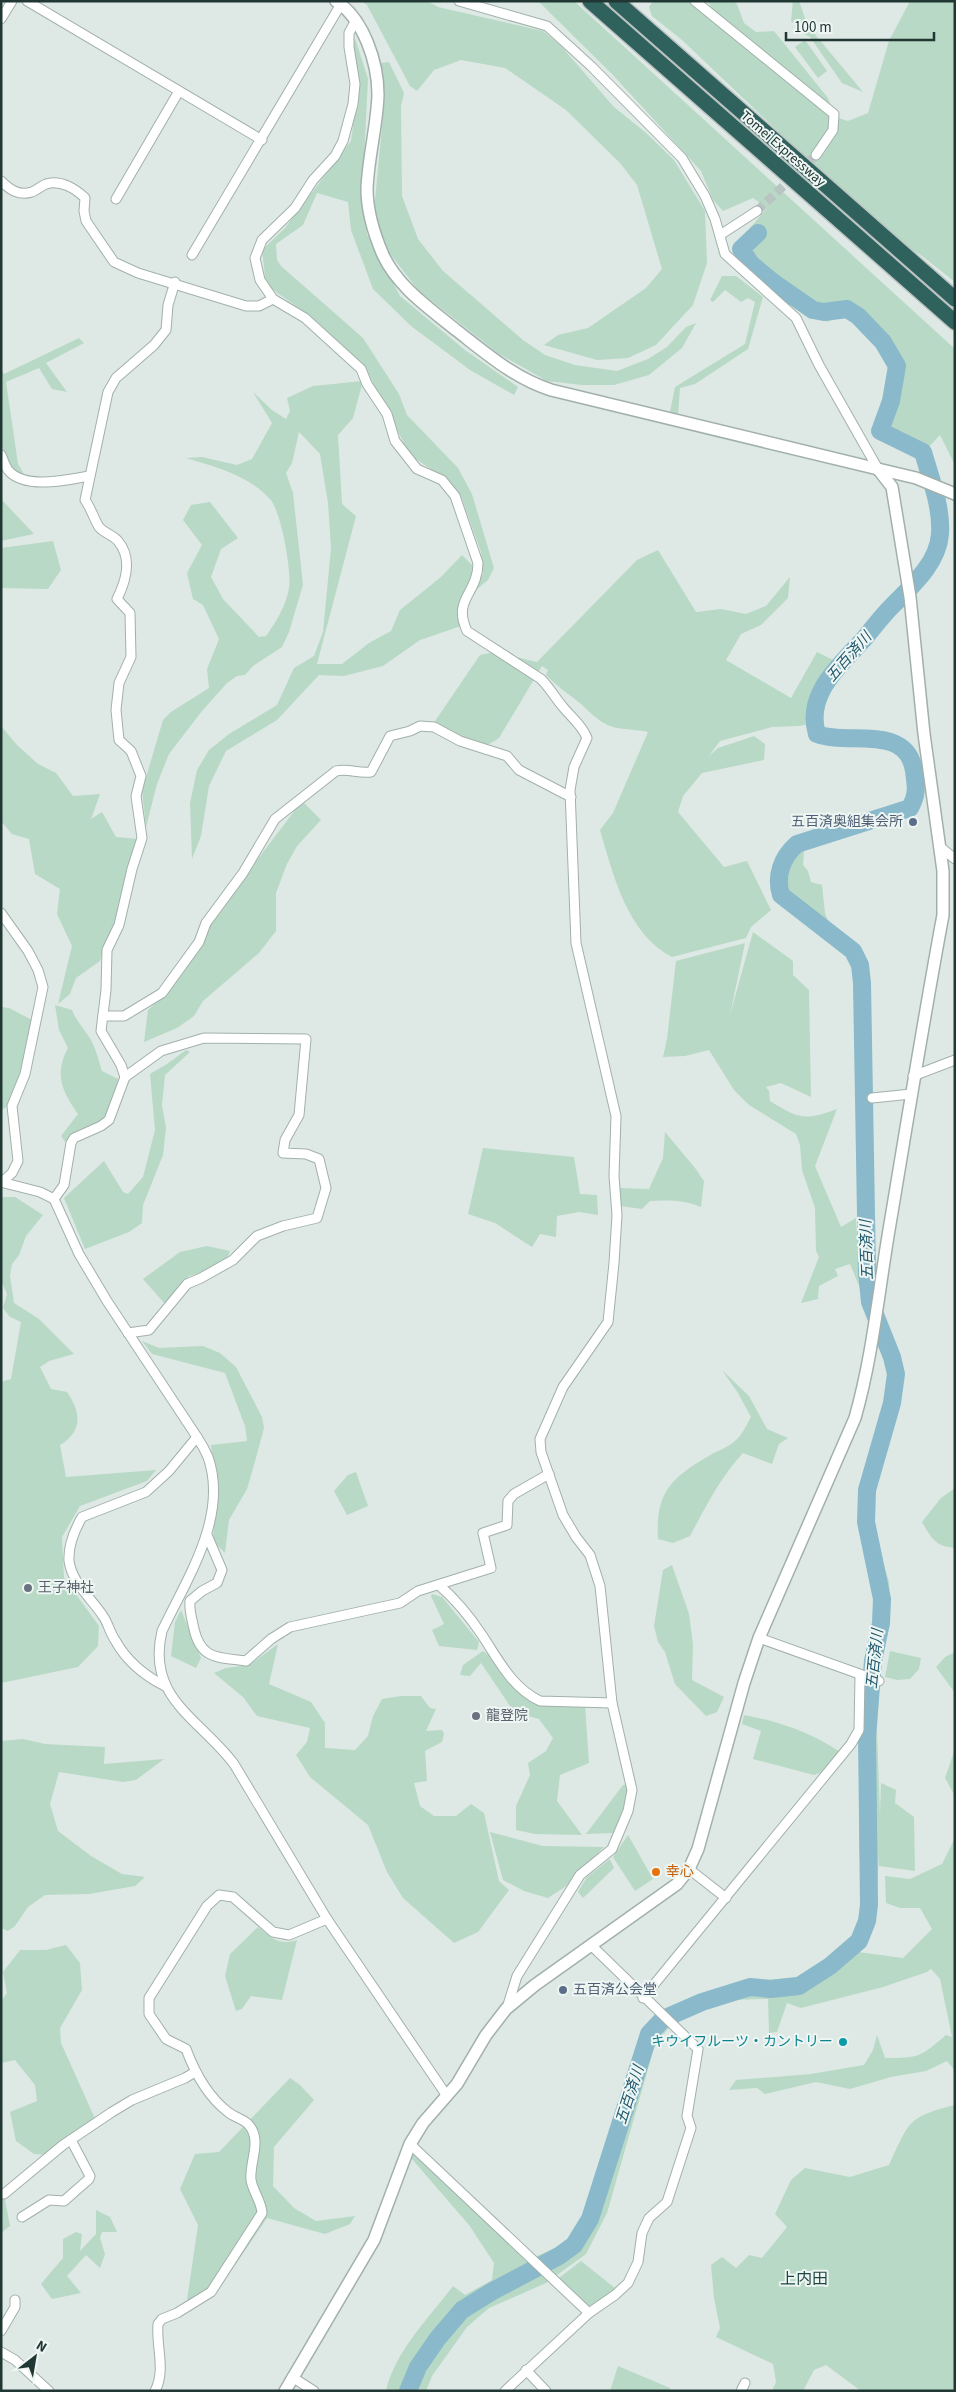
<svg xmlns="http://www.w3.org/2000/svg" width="956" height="2392" font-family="'Source Sans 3','Noto Sans JP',sans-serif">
  <rect width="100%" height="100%" fill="#dee9e5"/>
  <g fill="#b8d9c5">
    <polygon points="361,1 427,1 438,7 543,31 561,46 614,107 645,132 674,160 705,211 707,263 693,305 656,345 628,358 597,360 544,345 558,335 588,328 646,288 662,269 637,185 620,163 566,110 505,68 461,60 434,70 417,91 410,86 367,5"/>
    <path d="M538 1H574L955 349V465L940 435 926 450 883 429 895 372C892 342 866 329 842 315L827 322 793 294 774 290 744 265 733 248 767 208 753 198 723 211 713 200 701 171 613 75Z"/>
    <polygon points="653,1 690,1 718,22 708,1 733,1 737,4 744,23 756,32 774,31 828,98 834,114 830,115 848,121 868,113 889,41 910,1 955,1 955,282 922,256 884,232 682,40 652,16 649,7"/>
    <polygon points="793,1 799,1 806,21 798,28 791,21"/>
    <polygon points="808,26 863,92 842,83 810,37 802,33"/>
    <polygon points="355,38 368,79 362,200 367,234 400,296 465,350 518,387 514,395 470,370 411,326 373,289 351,230 348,202 317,193 303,225 276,244 277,260 281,266 363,338 399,394 407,415 458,468 472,494 494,568 488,580 471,594 483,574 481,552 461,496 448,481 410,455 364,365 313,318 266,285 262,250 285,228 351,141 358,88 353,48"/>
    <polygon points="805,40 827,71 818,78 795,47"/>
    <polygon points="389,62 404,93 401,106 402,196 418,239 443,271 523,340 545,355 575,365 617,371 648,359 667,347 686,327 696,323 682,348 649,375 614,385 582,385 547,381 499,354 419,291 387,250 374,211 385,95 381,63"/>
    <polygon points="722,276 736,276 763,297 748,349 695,384 680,388 678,415 670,412 675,387 745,344 755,302 748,298 741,302 725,290 713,302 710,300"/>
    <polygon points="79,338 84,343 46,363 67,392 52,389 39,368 6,382 18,464 27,479 8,470 1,441 1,370 4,374"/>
    <path d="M363 381 353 418 338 435 342 504 356 516 317 664H342L369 643 391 631 400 610 441 577 462 555 477 570 461 605 464 625 420 640 383 666 344 676 319 675 277 720 226 751 209 786 201 836 192 859 190 803 197 770 209 750 229 734 277 705 294 668 314 656 323 632 331 548 328 503 320 454 299 432 292 463 286 473 293 493 303 585 289 632 282 647 253 666 245 675 237 676 227 683 202 711 169 754 157 784 146 827 142 791 163 720 171 712 209 688 207 669 219 639 203 605 193 599 187 573 202 545 183 520 191 505 210 502 238 538 221 549 211 577 223 599 259 637 266 636C276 622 286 606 289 588 292 573 281 510 270 499 248 475 216 467 186 458L202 457 237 465 252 459 272 423 253 392 272 410 286 419 290 411 287 398 313 386Z"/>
    <polygon points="1,499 34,534 1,541"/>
    <polygon points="53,541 61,570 48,589 1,588 1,548"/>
    <path d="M658 550 696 612 721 609 746 614 766 606 790 577 788 598 761 625 741 634 726 660 791 698 817 652 835 661 815 693 810 724 799 726 772 727 720 741 709 756 718 748 754 736 765 744 764 760 702 773 683 796 678 812 724 867 747 861 771 910 751 927 746 938 672 957C627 934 613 874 600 830L613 813 648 732C636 729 624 730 613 727 598 723 588 709 576 700 564 691 557 686 546 675L548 670 542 666 499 738 486 746 465 740 433 724 480 655 495 652 537 662 637 560Z"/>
    <polygon points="1,726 17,745 38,764 56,773 73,796 100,794 91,819 102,812 116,837 139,839 118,919 107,938 100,961 76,978 70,994 58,1004 72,946 57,914 60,889 35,874 29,839 12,834 1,821"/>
    <path d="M302 801 321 820 297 846 287 864 276 893V931L259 953 203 1001 194 1016 177 1028 144 1042 148 1010C175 987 199 957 209 923Z"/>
    <path d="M796 850 804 851 803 865 808 871 811 882 822 885 825 913 829 923C817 923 783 898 782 886 782 874 790 859 796 850Z"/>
    <path d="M753 932 793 961V975L809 990 811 1097 781 1083 766 1087 769 1091 770 1101C799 1119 805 1121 837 1109L815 1166 841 1227 856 1218 860 1288 850 1264 835 1269 838 1276 819 1286 818 1299 801 1303 819 1257 816 1251 815 1208 802 1170 800 1145 796 1134 749 1105 734 1090 709 1050 685 1056 663 1057 667 1039 676 961 745 943 730 1015Z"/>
    <path d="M55 1005 72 1010C77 1023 87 1031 93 1044 97 1053 99 1062 102 1071L118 1079C114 1092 110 1115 98 1123 85 1132 78 1126 65 1142L61 1136 78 1114C62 1091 54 1075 68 1048L59 1030Z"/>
    <polygon points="1,1007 9,1008 36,1022 30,1047 9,1106 1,1110"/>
    <polygon points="186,1050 190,1052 165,1075 162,1105 166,1128 163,1155 143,1205 142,1223 129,1232 85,1249 64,1198 104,1161 123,1192 128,1194 143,1177 155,1130 150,1074 167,1064"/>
    <path d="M665 1132 695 1168 704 1181 701 1207C684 1200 669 1200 650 1201L642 1209 620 1206V1188L649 1189 663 1158Z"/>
    <polygon points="483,1148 574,1157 580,1194 597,1195 598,1215 579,1212 557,1216 556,1237 540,1234 532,1247 495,1223 468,1214"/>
    <path d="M1 1197H15L43 1215 26 1236 19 1255 12 1264 10 1276 14 1303 39 1319 74 1354 49 1361 40 1367 51 1389 67 1392C81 1412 83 1431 60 1445L66 1477 156 1470 147 1481 80 1506 62 1537 64 1578 99 1626 98 1646 78 1667 1 1683V1382L11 1379 21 1322 10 1317 3 1308 7 1294 1 1280Z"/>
    <polygon points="207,1246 230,1251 228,1257 210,1270 189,1276 176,1289 166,1305 143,1279 180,1252"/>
    <path d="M882 1322 898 1363 900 1397 872 1494V1524L889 1582 890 1613 881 1657 877 1731 880 1814 881 1783 896 1790 895 1803 914 1817 915 1871 879 1866V1853L876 1911 858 1952 903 1958 932 1929 920 1908H900L886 1903 885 1876 910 1879 942 1864 955 1838V2071L947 2061 926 2071 891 2077 850 2089 816 2082 765 2094 757 2088 729 2090 736 2080 811 2074 864 2065 873 2050 877 2035 885 2058C920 2058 920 2057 946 2035L952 2037 940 1979 931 1969 927 1972 883 1987 801 2008 787 2003 777 2032 769 2033 768 1999C753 1999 707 2000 695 2007 678 2016 664 2032 654 2048L607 2213 586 2254 546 2283 489 2308 467 2327 432 2376 426 2391H386C395 2351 429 2318 453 2286L465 2295 492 2280 494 2263 469 2225 412 2159 414 2151 526 2261 566 2243 587 2210 608 2140 644 2037 657 2020 684 2002 738 1983 805 1976 831 1960 856 1933 862 1905 859 1842 866 1683 876 1621 877 1590 866 1548 861 1502 893 1379 881 1337Z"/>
    <polygon points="142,1341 159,1348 203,1346 220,1353 236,1367 262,1417 264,1428 254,1465 247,1489 229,1520 225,1553 213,1541 216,1487 211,1445 247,1441 245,1426 225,1373 152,1354"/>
    <path d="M722 1370 749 1396 767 1429 788 1438 779 1444 772 1464 743 1453C720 1478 706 1506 690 1536L673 1543 658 1539C655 1490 673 1477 712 1454 720 1450 730 1446 736 1440 742 1435 747 1424 751 1417L738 1393Z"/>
    <polygon points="356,1472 368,1506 347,1515 334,1491 348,1475"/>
    <path d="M955 1488V1548C935 1546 932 1539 922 1522L941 1498Z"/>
    <polygon points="672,1565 689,1614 693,1645 692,1680 724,1697 717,1712 706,1716 675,1684 665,1652 658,1642 654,1626 663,1570"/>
    <polygon points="432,1594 442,1597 479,1642 477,1650 439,1646 432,1630 444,1624 431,1596"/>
    <polygon points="181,1610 201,1658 196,1668 171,1656 175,1622"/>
    <polygon points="278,1644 269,1684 311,1702 325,1723 325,1748 355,1750 368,1736 373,1716 382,1699 401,1696 421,1696 430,1708 436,1709 426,1731 442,1730 444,1734 442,1742 425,1751 427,1781 414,1783 420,1806 434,1816 456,1816 471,1804 484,1813 499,1881 509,1890 478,1932 454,1943 403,1898 387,1872 368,1825 310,1777 296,1755 307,1742 310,1728 257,1716 243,1697 214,1673 226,1668 249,1665"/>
    <polygon points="483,1651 497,1661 529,1697 585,1705 589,1763 560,1775 557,1801 582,1835 535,1834 516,1830 516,1806 530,1775 528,1763 546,1751 553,1738 539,1719 514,1712 481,1663 470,1676 460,1675 463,1665"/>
    <polygon points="890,1651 921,1658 919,1669 910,1679 897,1680 885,1677"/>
    <polygon points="955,1652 955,1693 936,1667 945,1657"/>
    <path d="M744 1715C778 1721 811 1732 840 1752L822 1772 814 1775 753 1759 761 1731 742 1724Z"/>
    <polygon points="23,1739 45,1744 105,1747 104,1764 164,1759 136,1780 123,1782 59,1772 50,1804 58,1831 91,1856 122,1874 145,1877 135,1886 89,1894 45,1895 28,1907 15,1926 8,1931 1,1928 1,1741"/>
    <polygon points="955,1749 955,1796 945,1778"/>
    <polygon points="628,1784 627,1798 614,1833 586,1834 623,1785"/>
    <polygon points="490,1832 543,1846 604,1847 566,1886 548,1898 524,1891 503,1880"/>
    <polygon points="628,1835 653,1879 635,1891 613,1857"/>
    <polygon points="610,1859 614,1868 583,1898 578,1892 587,1877"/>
    <path d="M258 1927C271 1938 280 1946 297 1940L282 2000 251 1996 242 2009 236 2011 225 1976 230 1954Z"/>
    <polygon points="66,1945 80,1963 82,1990 60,2028 61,2043 97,2123 47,2155 34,2154 16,2141 10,2112 37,2101 35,2085 15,2060 1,2063 1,2001 7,1993 3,1972 20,1950 46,1950"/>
    <polygon points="290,2078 300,2085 314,2100 274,2147 273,2186 294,2208 316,2221 355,2216 350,2224 325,2234 267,2218 219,2289 187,2300 198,2225 180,2189 195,2154 219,2152"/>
    <path d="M955 2105V2391H861L826 2365 814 2370 803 2391H772L776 2382 773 2364 716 2337 720 2328 714 2298 711 2265 722 2257 736 2268 749 2255 762 2258 787 2227 775 2214 791 2180 805 2168 850 2177 889 2165C909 2123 906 2117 955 2105Z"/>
    <polygon points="1,2197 5,2200 10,2226 1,2233"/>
    <polygon points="96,2210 110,2217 117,2232 102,2232 100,2238 105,2254 100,2268 86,2255 67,2276 81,2293 52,2299 41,2284 63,2258 63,2239 76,2232 82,2234 80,2251 96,2234"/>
    <polygon points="581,2261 616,2289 589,2308 559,2278"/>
    <polygon points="618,2366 670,2388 670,2391 610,2391"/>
  </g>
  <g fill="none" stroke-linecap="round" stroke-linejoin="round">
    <path stroke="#89b9cb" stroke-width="18" d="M408 2391 418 2367 438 2338 462 2310 491 2292 559 2256 574 2245 590 2219 649 2034 663 2019 702 2002 750 1987 771 1989 799 1986 830 1966 859 1941 867 1921 869 1905 867 1736 873 1661 881 1623 882 1599 866 1522 867 1490 892 1403 896 1374 892 1357 870 1302 867 1272 862 983 860 965 853 951 781 895C775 876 782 857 797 844L910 808C918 793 916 787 914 771 907 723 847 746 817 734 805 695 839 666 863 640 873 628 882 616 893 605 912 586 938 563 940 534 942 507 930 477 923 452L880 431 891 401 897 366 883 342 858 316 847 309 824 312 813 310 774 283 751 264 741 249 758 233"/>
    <polyline stroke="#b8c5c2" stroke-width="9" stroke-dasharray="9 4.5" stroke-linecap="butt" points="757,211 816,155"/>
    <g stroke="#a2b0ac" stroke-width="11">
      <g id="minor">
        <polyline points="27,1 262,140"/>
        <polyline points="459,1 547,26 591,66 682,158 705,196 715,219 725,254 796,318 819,365 878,469"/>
        <polyline points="695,1 834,114 833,130 816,155"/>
        <polyline points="1,19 12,1"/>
        <path d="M355 22 349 33V47L355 84 353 104 343 141 335 156 313 180 295 208 262 240 255 258 260 280 273 299 305 318 361 369 367 384 387 414 395 441 417 469 442 480 455 496 478 563C478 594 452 599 467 631L541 679C550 688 555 698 563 707 572 718 582 725 587 738L574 767 570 790 576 943 616 1116 614 1176 617 1215 614 1263 608 1322 563 1387 540 1439 541 1452 563 1515 576 1537 590 1555 600 1586 612 1703 632 1790 628 1811 612 1849 580 1875 517 1976 507 2008"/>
        <path d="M1 181C10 190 19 196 32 192 37 190 41 186 46 184 60 179 76 189 85 198L84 211 86 221 114 262 138 273 246 306H259L273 299"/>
        <polyline points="116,199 179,91"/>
        <polyline points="720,235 757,211"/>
        <polyline points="192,255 341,4"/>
        <path d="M1 455C3 459 5 466 8 470 24 490 68 480 89 476"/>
        <polyline points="939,846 955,859"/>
        <polyline points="1,913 28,951 38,970 43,987 25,1074 12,1106 18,1161 12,1173 2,1182"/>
        <path d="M103 1016H124L162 993 199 942 206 923 243 873 275 819 336 771C349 768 358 774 371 772L390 736 410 731 420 726 434 727 460 741 507 756 519 770 571 797"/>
        <polyline points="913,1076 955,1060"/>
        <polyline points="125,1077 161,1051 204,1038 306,1039 299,1115 285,1140 283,1153 306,1154 319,1159 326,1188 317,1218 283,1226 257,1236 233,1260 201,1278 187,1284 149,1330 128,1333"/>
        <polyline points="872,1098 911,1094"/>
        <path d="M1 1182 40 1192 54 1199 79 1254 107 1301 197 1437C201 1443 205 1450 208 1457 229 1517 186 1580 162 1631 146 1698 199 1718 234 1764L327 1919 447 2096"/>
        <path d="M54 1199 64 1185 71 1143 74 1138 101 1126 109 1120 125 1077 121 1065 101 1031 106 990 107 950 119 925 132 869 142 838 136 796 141 776 131 751 119 740 116 710 119 683 131 657 130 613 117 599C126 581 133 559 118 541 113 535 104 533 99 527 94 519 91 508 85 500L108 392 116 378 154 345 166 330 168 305 175 282"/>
        <path d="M207 1535 222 1570 217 1583 202 1591 190 1601C189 1611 192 1619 194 1629 201 1660 218 1657 246 1661L271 1639 290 1627 400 1603 418 1591 491 1568 483 1533 507 1525 508 1501 514 1494 549 1474"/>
        <path d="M439 1585C455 1599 470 1617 482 1635 498 1659 512 1688 540 1701L612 1703"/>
        <polyline points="759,1638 879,1681"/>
        <path d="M165 1686C145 1676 126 1660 115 1640 110 1633 108 1623 103 1616 92 1599 72 1583 69 1561 68 1545 74 1531 82 1517L146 1492 169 1471 197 1437"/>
        <polyline points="689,1869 726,1898"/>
        <polyline points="643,1998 851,1744 859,1730 860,1676"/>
        <polyline points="410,2144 589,2313"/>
        <polyline points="4,2194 63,2145 112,2112 132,2100 185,2078 195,2072"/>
        <polyline points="22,2217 49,2200 64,2201 89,2179 90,2176 71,2140"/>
        <polyline points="1,2331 15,2307 15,2300"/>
        <polyline points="1,2352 15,2360 49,2391"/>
        <polyline points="526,2370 546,2391"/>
        <polyline points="292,2377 314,2391"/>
        <path d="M155 2391C166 2370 156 2347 158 2324L162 2319 177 2313 211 2292 262 2213C261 2200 253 2192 251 2180 249 2162 263 2140 248 2124 243 2119 234 2117 228 2112 207 2096 195 2073 186 2049L166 2039 149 2014V1998L207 1906 219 1895 233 1897 273 1932 289 1935 327 1919"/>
        <polyline points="505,2391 589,2313 615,2295 628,2283 638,2262 642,2233 649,2218 667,2202 691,2128 687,2116 698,2049 592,1946"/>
        <polyline points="741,2391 745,2383"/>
      </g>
    </g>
    <g stroke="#a2b0ac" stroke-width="14">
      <g id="tertiary">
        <path d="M336 1C364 19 378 63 378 95 377 126 368 158 367 189 367 212 374 234 383 255 398 287 429 308 456 330 487 354 514 378 551 390L878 469 916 478 955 494"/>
        <path d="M285 2391 374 2240 410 2144 423 2123 457 2084 486 2035 506 2009 535 1985 677 1884 689 1869 698 1849 744 1683 759 1638 855 1418C872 1358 878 1297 888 1236 906 1129 923 1022 943 915V871L924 734 910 597 892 487 878 469"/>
      </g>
    </g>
    <g stroke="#bcc3c2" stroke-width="18">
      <g id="motorway">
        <polyline points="590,1 955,322"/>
        <polyline points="616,1 955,299"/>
      </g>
    </g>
    <use href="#minor" stroke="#fff" stroke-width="9"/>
    <use href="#tertiary" stroke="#fff" stroke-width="11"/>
    <use href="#motorway" stroke="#2f615d" stroke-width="15"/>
  </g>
  <g fill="#5c6f8a" stroke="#eef6f3" stroke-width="2">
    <circle cx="913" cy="822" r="5"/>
    <circle cx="563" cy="1990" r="5"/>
  </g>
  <g fill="#6b7280" stroke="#eef6f3" stroke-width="2">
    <circle cx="28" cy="1588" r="5"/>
    <circle cx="476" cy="1716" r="5"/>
  </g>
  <circle fill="#e8710a" stroke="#eef6f3" stroke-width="2" cx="656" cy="1872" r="5"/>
  <circle fill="#0f9aa8" stroke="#eef6f3" stroke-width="2" cx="843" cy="2042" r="5"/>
  <g text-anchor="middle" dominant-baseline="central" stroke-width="4" stroke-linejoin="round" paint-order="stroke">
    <g font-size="14" fill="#213734" stroke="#eef6f3">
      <text transform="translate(783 149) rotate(41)">Tomei Expressway</text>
    </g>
    <g font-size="14" fill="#4e5e75" stroke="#eef6f3" text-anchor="end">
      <text x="903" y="822">五百済奥組集会所</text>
      <text x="573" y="1990" text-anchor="start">五百済公会堂</text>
    </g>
    <g font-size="14" fill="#5b616d" stroke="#eef6f3" text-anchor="start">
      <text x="38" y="1588">王子神社</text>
      <text x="486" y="1716">龍登院</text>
    </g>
    <g font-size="14" fill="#c56008" stroke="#eef6f3" text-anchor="start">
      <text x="666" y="1872">幸心</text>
    </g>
    <g font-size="14" fill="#0d838f" stroke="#eef6f3" text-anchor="end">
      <text x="833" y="2042">キウイフルーツ・カントリー</text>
    </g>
    <g font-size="15" font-style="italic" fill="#20586e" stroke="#eef6f3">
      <text transform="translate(849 657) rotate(-49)">五百済川</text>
      <text transform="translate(867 1250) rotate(-92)">五百済川</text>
      <text transform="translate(875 1659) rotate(-84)">五百済川</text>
      <text transform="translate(630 2095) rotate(-72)">五百済川</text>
    </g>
    <g font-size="16" fill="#1f4742" stroke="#eef6f3">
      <text x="804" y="2279">上内田</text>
    </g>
  </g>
  <rect width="956" height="2392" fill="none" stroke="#213734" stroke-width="5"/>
  <g transform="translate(35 2357) rotate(31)" stroke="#eef6f3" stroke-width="4" paint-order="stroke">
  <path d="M0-4L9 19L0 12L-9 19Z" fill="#213734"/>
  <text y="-8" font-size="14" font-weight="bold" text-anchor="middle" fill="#213734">N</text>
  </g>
  <path d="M786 32v8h148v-8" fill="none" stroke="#213734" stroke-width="2.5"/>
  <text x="794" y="32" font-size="15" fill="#213734" stroke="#eef6f3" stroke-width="4" paint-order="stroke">100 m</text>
</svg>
